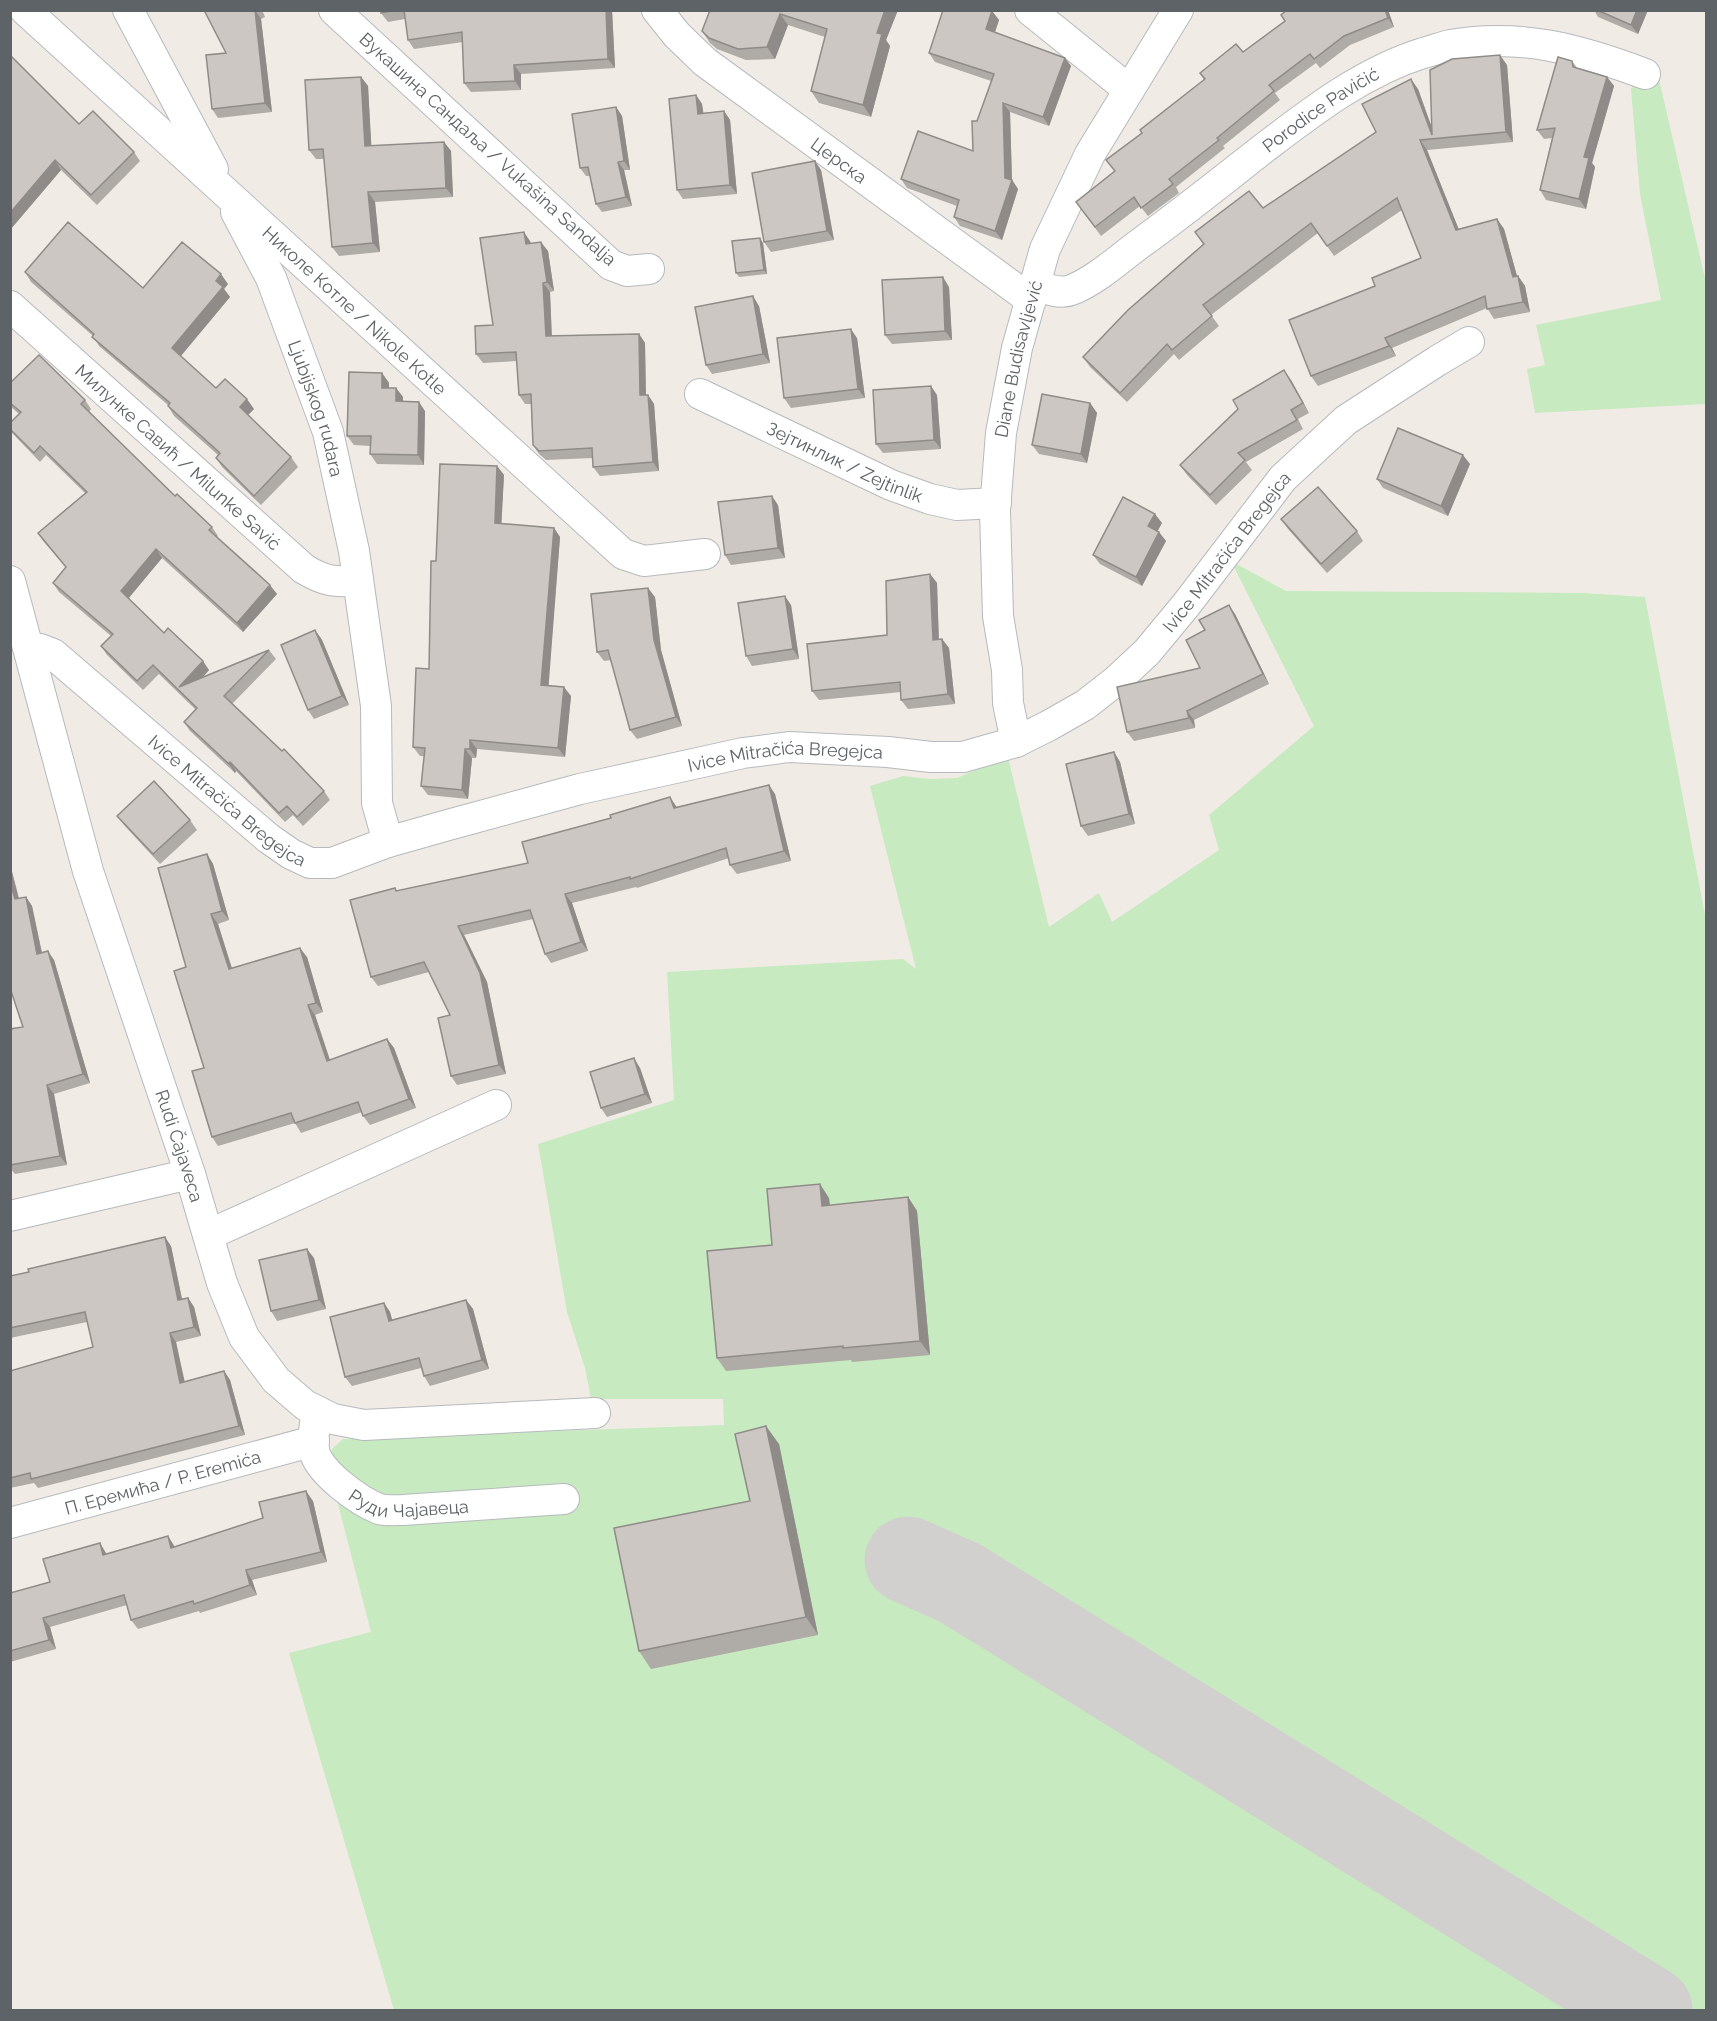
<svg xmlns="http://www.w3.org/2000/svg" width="1717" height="2021" font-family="Raleway,sans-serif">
  <rect width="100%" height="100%" fill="#f0ece5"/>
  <g fill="#c7eac0">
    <polygon points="1655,62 1706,283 1706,404 1535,413 1527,369 1545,365 1536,325 1661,300 1640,194 1631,89 1647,66"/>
    <polygon points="1231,561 1286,591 1584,593 1645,597 1706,920 1706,2010 394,2010 289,1653 371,1632 336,1496 331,1457 332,1449 343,1439 385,1437 724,1425 723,1399 591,1399 585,1368 567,1312 538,1144 674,1100 667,972 903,959 916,969 870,786 903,776 929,779 957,778 982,767 1005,745 1049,927 1099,893 1112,922 1219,850 1209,815 1314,726"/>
  </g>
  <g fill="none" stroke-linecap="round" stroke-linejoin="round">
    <polyline stroke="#d2d0ce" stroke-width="87" points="908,1560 960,1583 1649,2010"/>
    <g stroke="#b6b9bd" stroke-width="32">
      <g id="street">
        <path id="s1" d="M25 10 623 554 644 561 705 554"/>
        <polyline points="128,10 213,169"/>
        <polyline points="334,10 611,265 627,271 649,269"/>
        <path id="s2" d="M657 10 677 35 705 62 1031 300"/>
        <polyline points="1030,10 1129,90"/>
        <path id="s3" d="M236 212 271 278 328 432 354 551 376 706 377 803 388 842"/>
        <path id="s4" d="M1036 284C1048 290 1061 295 1074 289 1097 279 1118 260 1138 245 1181 214 1222 181 1264 148 1314 110 1363 72 1423 53 1432 51 1441 47 1450 45 1520 33 1579 49 1645 74"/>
        <path id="s5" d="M10 306 304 569C324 581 335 583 358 580"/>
        <path id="s6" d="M700 394 891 485 930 499 957 505 996 503"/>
        <path id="s7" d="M10 581 88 871 190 1174 222 1283 244 1337 276 1380 305 1405 333 1419 364 1425 595 1413"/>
        <path id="s8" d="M28 647 40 649 53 654 268 838 291 854 310 863H332L388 842 448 825 580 789 743 753 789 747 888 752 931 757H963L1016 742 1048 726 1085 705 1117 680 1147 652 1186 605 1283 478 1346 420 1437 361 1469 342"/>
        <path id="s9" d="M1016 742 1008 703 1007 670 998 616 995 510 1001 433 1017 348 1045 249 1090 154 1178 10"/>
        <polyline points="10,1216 190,1174"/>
        <polyline points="208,1235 496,1105"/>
        <path id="s10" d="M317 1411C315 1425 311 1441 315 1454 323 1475 359 1501 379 1509 386 1511 395 1510 403 1510L564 1499"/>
        <path id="s11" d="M10 1523 314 1441"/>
      </g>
    </g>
    <use href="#street" stroke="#fff" stroke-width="30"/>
  </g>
  <g fill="#afaba7">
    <polygon points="204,10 262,10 265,17 261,19 272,112 218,118 212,109 226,53"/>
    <polygon points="381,10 612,10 615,68 521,74 521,90 471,92 464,83 463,42 414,49 408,40 405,19 388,22 381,13"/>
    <polygon points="710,10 898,10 886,40 890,46 871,117 819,103 811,91 825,37 788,25 775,59 746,60 717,49 710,43 702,31"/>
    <polygon points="1287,10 1388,10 1394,27 1350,45 1320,68 1316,63 1275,93 1280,100 1223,146 1225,148 1176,187 1179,193 1148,216 1140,206 1101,236 1076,202 1114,171 1204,80 1200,73 1243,52 1285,21"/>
    <polygon points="1594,10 1648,10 1638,34 1598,17"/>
    <polygon points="992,11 999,20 995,32 1065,58 1071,66 1049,126 1010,112 1012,180 1018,189 1002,240 960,226 954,217 957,206 907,188 901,179 973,151 977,121 991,81 935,62 929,53"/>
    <polygon points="1572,61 1578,69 1607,77 1614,86 1592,163 1595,167 1586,209 1546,200 1540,190 1552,138 1544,139 1537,130"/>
    <polygon points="1507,65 1513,142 1427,150 1459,230 1497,219 1504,229 1517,276 1518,276 1525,286 1530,312 1494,319 1487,308 1392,348 1396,356 1318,386 1311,376 1375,286 1421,258 1402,210 1334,256 1318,233 1211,315 1219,326 1179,360 1174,354 1127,402 1090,367 1083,357 1203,244 1195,232 1263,208 1376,132 1418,89 1431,126"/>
    <polygon points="361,77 368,86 371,146 444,142 451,151 453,197 375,202 380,252 339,256 332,247 324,159 316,159 309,150"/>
    <polygon points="696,95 702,104 703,113 724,111 730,120 737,194 683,199 677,190"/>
    <polygon points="616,107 622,116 630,170 624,170 632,206 602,212 596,204 590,176 586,176 580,168"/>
    <polygon points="79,124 134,152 140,161 97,205 61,170 10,230"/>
    <polygon points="821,170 834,240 771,252 764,242"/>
    <polygon points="530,241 531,244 548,251 554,291 550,292 552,336 639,334 645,343 646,395 648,395 654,404 659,471 600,476 593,467 593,458 546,460 539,454 533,445 531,404 525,404 519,395 517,361 483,363 476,354 493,325"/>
    <polygon points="763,243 767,274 739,277 736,273"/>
    <polygon points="25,272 143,288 228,284 224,289 230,297 181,356 216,388 254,409 248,415 291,457 298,467 261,505 222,467 216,458 218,455 174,416 168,406 168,405 99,346 93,336 31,282"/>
    <polygon points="949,287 952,340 892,344 885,335"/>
    <polygon points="759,306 770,363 712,374 706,365"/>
    <polygon points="857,338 865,398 791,408 784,398"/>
    <polygon points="382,373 389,383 389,388 396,388 403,397 403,402 425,411 424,465 377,464 370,454 370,446 354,445 347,436"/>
    <polygon points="1291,380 1309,413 1298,419 1303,429 1246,462 1252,470 1216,505 1187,475 1180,465"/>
    <polygon points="10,383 85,400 91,409 89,412 175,496 212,527 218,536 217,537 277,594 243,632 162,558 128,599 164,633 209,670 202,678 269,650 276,659 232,704 324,791 330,800 303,826 293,815 285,822 236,771 235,773 190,731 184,722 196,710 159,674 143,690 107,655 101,646 111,636 59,592 53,583 66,567 44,542 38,533 85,493 46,455 40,462 14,435 10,431 10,423 19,414 10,406"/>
    <polygon points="937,395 941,449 883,453 876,444"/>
    <polygon points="1090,403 1097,413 1087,463 1039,454 1032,445"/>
    <polygon points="1470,464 1448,516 1383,488 1377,479"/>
    <polygon points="497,466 504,475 501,524 554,528 560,537 548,685 571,696 565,757 477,749 476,758 472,758 468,799 428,795 421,786 424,756 420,756 413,747 429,669 436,561"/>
    <polygon points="778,505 785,558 731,565 725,555"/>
    <polygon points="1281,519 1357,531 1363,541 1327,573 1288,529"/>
    <polygon points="1162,523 1157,531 1166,541 1142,586 1100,564 1093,555"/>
    <polygon points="930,574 937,583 939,639 942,639 949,648 955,704 908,709 901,700 901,692 819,700 812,691 887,635"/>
    <polygon points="655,597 661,650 682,726 637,739 630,730 611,660 604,661 597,652"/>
    <polygon points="791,605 799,659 752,666 746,656"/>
    <polygon points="1235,614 1269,684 1194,720 1195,728 1134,741 1127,732 1200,668"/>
    <polygon points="315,630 322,640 349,705 314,719 308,710"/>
    <polygon points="1114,752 1120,762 1135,824 1088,836 1081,826"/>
    <polygon points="775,794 791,861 737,874 730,865 729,858 637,888 636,887 572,903 588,951 551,963 545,954 533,919 464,935 487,982 506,1074 457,1085 451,1076 450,1015 429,972 378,986 371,977 395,888 397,891 528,863 676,806 677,807"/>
    <polygon points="117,816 190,820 197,830 160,864 124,825"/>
    <polygon points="207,854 213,864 229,920 218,924 232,968 307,957 323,1012 315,1015 330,1060 387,1039 394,1048 416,1108 370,1125 363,1116 362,1112 301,1133 295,1123 218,1146 212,1137 204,1068 186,967"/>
    <polygon points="10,864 19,898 26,897 32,906 42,953 54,960 90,1083 54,1094 67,1165 15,1174 10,1168 10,1029 23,1027 10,988"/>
    <polygon points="640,1068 652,1103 607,1117 601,1108"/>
    <polygon points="908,1197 917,1211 930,1355 852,1362 851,1360 726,1371 717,1358 772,1245 829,1198 830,1205"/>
    <polygon points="171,1246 182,1299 188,1298 194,1307 201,1336 176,1342 184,1382 224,1371 230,1380 245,1435 38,1488 34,1483 10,1488 10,1371 93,1347 87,1322 10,1338 10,1276"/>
    <polygon points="314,1258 326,1309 277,1321 271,1311"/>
    <polygon points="466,1300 473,1309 489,1369 430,1386 424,1376 421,1368 352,1386 345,1377 384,1303 390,1312 392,1320"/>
    <polygon points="779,1444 818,1635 651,1669 639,1651 750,1501"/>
    <polygon points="313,1501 327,1562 252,1580 257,1595 200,1613 199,1611 138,1629 131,1620 127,1605 50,1627 56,1649 10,1662 10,1593 50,1582 106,1553 107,1554 168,1536 175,1547"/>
  </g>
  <g fill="#8f8b88">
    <polygon points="255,10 261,19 272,112 265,103"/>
    <polygon points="606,10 612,10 615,68 608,59"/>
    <polygon points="885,10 898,10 886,40 890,46 871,117 863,105 877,33"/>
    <polygon points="1385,10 1388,10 1394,27 1388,18"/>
    <polygon points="1637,10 1648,10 1638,34 1631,25"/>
    <polygon points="992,11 999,20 993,38 986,29"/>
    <polygon points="780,14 788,25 775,59 767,47"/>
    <polygon points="1500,55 1507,65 1513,142 1506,132"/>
    <polygon points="1065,58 1071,66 1049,126 1043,117"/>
    <polygon points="514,65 521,74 521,90 515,81"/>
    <polygon points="361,77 368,86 372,156 365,146"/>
    <polygon points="1607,77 1614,86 1592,163 1595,167 1586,209 1579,199 1584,157"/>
    <polygon points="1411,79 1418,89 1436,139 1432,135"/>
    <polygon points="696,95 702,104 705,123 698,114"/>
    <polygon points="1003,103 1010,112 1012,182 1012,180 1018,189 1002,240 995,231 1005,178"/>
    <polygon points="616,107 622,116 630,170 624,161"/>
    <polygon points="724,111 730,120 737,194 730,185"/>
    <polygon points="1420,140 1427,150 1463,240 1456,230"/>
    <polygon points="444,142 451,151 453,197 446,188"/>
    <polygon points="55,160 61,170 10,230 10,213"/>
    <polygon points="815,161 821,170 834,240 827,231"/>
    <polygon points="618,162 624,170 632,206 626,197"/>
    <polygon points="368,192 375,202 380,252 373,243"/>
    <polygon points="1497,219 1504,229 1520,287 1513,277"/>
    <polygon points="524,232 530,241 533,254 526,244"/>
    <polygon points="760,238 763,243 767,274 764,270"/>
    <polygon points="541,242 548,251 554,291 547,282"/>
    <polygon points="221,274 228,284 224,289 230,297 179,358 172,348"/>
    <polygon points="1518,276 1525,286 1530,312 1523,302"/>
    <polygon points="943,277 949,287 952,340 945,331"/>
    <polygon points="543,283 550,292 552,345 546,336"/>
    <polygon points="753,296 759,306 770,363 763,354"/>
    <polygon points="851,329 857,338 865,398 858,389"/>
    <polygon points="639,334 645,343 646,404 640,395"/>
    <polygon points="1385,338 1392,348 1396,356 1389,346"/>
    <polygon points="1284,370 1291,380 1309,413 1303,403"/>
    <polygon points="382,373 389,383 389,397 382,388"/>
    <polygon points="931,386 937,395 941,449 934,440"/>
    <polygon points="396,388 403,397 403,411 396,401"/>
    <polygon points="648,395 654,404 659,471 653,462"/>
    <polygon points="247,399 254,409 247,416 240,407"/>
    <polygon points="419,402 425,411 424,465 418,455"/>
    <polygon points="1090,403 1097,413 1087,463 1081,454"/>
    <polygon points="1463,455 1470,464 1448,516 1441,506"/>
    <polygon points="497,466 504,475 501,532 495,523"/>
    <polygon points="772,496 778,505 785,558 778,548"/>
    <polygon points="1155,514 1162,523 1155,536 1148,526"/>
    <polygon points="554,528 560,537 548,694 541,685"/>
    <polygon points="1159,532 1166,541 1142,586 1136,577"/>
    <polygon points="156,549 162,558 127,600 121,591"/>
    <polygon points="930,574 937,583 939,649 933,640"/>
    <polygon points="270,585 277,594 243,632 237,623"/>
    <polygon points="648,588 655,597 661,650 682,726 676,717 654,640"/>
    <polygon points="785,596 791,605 799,659 793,649"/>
    <polygon points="1229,605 1235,614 1269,684 1263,674"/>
    <polygon points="315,630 322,640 349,705 342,696"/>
    <polygon points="942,639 949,648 955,704 948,694"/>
    <polygon points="203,661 209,670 186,696 179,687"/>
    <polygon points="564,687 571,696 565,757 558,748"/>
    <polygon points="1187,711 1194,720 1195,728 1189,718"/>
    <polygon points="470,740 477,749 476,758 470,749"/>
    <polygon points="465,749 472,758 468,799 462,790"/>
    <polygon points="1114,752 1120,762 1135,824 1129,814"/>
    <polygon points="230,762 236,771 235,773 229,764"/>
    <polygon points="769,785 775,794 791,861 784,851"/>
    <polygon points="670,797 676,806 680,817 674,808"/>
    <polygon points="207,854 213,864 229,920 222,911"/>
    <polygon points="10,864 21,908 15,899 10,882"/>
    <polygon points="565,894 572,903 588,951 581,942"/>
    <polygon points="26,897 32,906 44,963 37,954"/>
    <polygon points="211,914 218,924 235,979 229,969"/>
    <polygon points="458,926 464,935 487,982 506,1074 499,1065"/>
    <polygon points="300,948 307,957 323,1012 316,1003"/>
    <polygon points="48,951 54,960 90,1083 83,1074"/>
    <polygon points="308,1005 315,1015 333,1070 327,1061"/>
    <polygon points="387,1039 394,1048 416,1108 409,1099"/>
    <polygon points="634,1058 640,1068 652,1103 645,1094"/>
    <polygon points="47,1085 54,1094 67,1165 60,1156"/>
    <polygon points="820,1184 829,1198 831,1219 822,1206"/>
    <polygon points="908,1197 917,1211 930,1355 920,1341"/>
    <polygon points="165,1237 171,1246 184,1309 178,1300"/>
    <polygon points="307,1249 314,1258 326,1309 319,1300"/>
    <polygon points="188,1298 194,1307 201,1336 194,1327"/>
    <polygon points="466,1300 473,1309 489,1369 482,1360"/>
    <polygon points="384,1303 390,1312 395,1330 389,1321"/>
    <polygon points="170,1333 176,1342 187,1392 180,1383"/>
    <polygon points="224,1371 230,1380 245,1435 239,1426"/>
    <polygon points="766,1426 779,1444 818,1635 806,1617"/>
    <polygon points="306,1491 313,1501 327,1562 321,1552"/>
    <polygon points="168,1536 174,1546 178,1558 171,1548"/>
    <polygon points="100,1543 106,1553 110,1565 103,1555"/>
    <polygon points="246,1570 252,1580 257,1595 250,1585"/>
    <polygon points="43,1618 50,1627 56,1649 49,1640"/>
  </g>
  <g fill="#ccc7c2" stroke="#8f8b88" stroke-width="1.5">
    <polygon points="204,10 255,10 265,103 212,109 206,55 226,53"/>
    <polygon points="381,10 395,10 381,13"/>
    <polygon points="404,10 606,10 608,59 514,65 515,81 464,83 462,32 408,40"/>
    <polygon points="710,10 885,10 877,33 882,34 863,105 811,91 827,29 780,14 767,47 738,49 709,38 702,31"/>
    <polygon points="943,10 990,10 992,11 986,29 1065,58 1043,117 1003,103 1005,178 1012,180 995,231 954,217 959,200 901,179 918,131 973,151 972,121 977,121 994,74 929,53"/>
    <polygon points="1287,10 1385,10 1388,18 1344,36 1314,59 1310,54 1269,85 1274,91 1217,138 1219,140 1169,179 1173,184 1141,208 1134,197 1095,227 1076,202 1115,171 1106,160 1142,133 1140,130 1205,79 1200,73 1236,44 1243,52 1285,21 1281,15"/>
    <polygon points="1597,10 1637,10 1631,25"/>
    <polygon points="10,55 79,124 93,111 134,152 91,195 55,160 10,213"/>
    <polygon points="1500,55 1506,132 1420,140 1456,230 1497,219 1513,277 1518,276 1523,302 1487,309 1485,296 1385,338 1389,346 1311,376 1289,320 1375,286 1372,278 1421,258 1397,198 1327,246 1311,223 1203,305 1212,316 1172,350 1167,344 1120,393 1083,357 1128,310 1204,244 1195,232 1249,191 1263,208 1376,132 1362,104 1411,79 1432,135 1430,70 1452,59"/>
    <polygon points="1558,57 1572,61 1573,67 1607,77 1584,157 1589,158 1579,199 1540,190 1555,128 1537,130"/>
    <polygon points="361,77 365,146 444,142 446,188 368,192 373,243 332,247 323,149 309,150 305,80"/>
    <polygon points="696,95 698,114 724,111 730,185 677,190 669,99"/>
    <polygon points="616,107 624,161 618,162 626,197 596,204 588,167 580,168 572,114"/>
    <polygon points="815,161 827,231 764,242 752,173"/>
    <polygon points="68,222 143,288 182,242 221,274 216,281 223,287 172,348 216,388 225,379 247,399 240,407 291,457 254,496 216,458 220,453 168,406 170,403 92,337 94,334 25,272"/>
    <polygon points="524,232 526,244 541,242 547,282 543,283 546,336 639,334 640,395 648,395 653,462 593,467 592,448 539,451 533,445 531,394 519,395 516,352 476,354 475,326 493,325 480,238"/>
    <polygon points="760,238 764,270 736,273 732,241"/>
    <polygon points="943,277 945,331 885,335 882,280"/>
    <polygon points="753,296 763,354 706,365 695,307"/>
    <polygon points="851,329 858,389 784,398 777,338"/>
    <polygon points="39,355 85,400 81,404 175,496 177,494 212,527 209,530 270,585 237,623 156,549 121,591 164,633 168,628 203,661 179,687 269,650 224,696 282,751 284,749 324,791 297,817 287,806 279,813 230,762 229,764 184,722 197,708 153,665 137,681 101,646 113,634 53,583 66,567 38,533 87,492 40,446 34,453 10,429 10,423 21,412 10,403 10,383"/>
    <polygon points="1284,370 1303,403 1291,410 1297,420 1238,453 1245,460 1210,495 1180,465 1238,409 1233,400"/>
    <polygon points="349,372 382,373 382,388 396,388 396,401 419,402 418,455 370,454 371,436 347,436"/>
    <polygon points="931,386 934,440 876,444 873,390"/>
    <polygon points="1042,394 1090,403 1081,454 1032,445"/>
    <polygon points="1398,428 1463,455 1441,506 1377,479"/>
    <polygon points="440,464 497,466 495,523 554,528 541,685 564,687 558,748 470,740 470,749 465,749 462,790 421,786 425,748 413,747 416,668 429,669 431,561 436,561"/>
    <polygon points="1318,487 1357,531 1321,564 1281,519"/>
    <polygon points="772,496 778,548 725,555 718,502"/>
    <polygon points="1123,497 1155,514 1148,526 1159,532 1136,577 1093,555"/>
    <polygon points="930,574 933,640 942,639 948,694 901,700 900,682 812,691 807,644 887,635 886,581"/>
    <polygon points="648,588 654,640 676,717 630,730 608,650 597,652 591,594"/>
    <polygon points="785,596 793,649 746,656 738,603"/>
    <polygon points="1229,605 1263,674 1187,711 1189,718 1127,732 1117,687 1200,668 1186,640 1205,630 1199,620"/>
    <polygon points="315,630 342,696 308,710 281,645"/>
    <polygon points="1114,752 1129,814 1081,826 1066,764"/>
    <polygon points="154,781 190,820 153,854 117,816"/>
    <polygon points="769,785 784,851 730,865 726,848 630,879 630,877 565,894 581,942 545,954 530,910 458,926 480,973 499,1065 451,1076 438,1018 450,1015 424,962 371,977 350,900 395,888 396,891 528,863 522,842 611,818 610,815 670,797 674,808"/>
    <polygon points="207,854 222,911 211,914 229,969 300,948 316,1003 308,1005 327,1061 387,1039 409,1099 363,1116 358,1102 295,1123 291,1113 212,1137 192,1071 204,1068 174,971 186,967 158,868"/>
    <polygon points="10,882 15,899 26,897 37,954 48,951 83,1074 47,1085 60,1156 10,1165 10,1029 23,1027 10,988"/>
    <polygon points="634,1058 645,1094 601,1108 590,1072"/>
    <polygon points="820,1184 822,1206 908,1197 920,1341 843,1348 843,1346 717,1358 707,1251 772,1245 767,1189"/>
    <polygon points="165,1237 178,1300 188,1298 194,1327 170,1333 180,1383 224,1371 239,1426 31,1479 30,1473 10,1478 10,1371 93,1347 85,1312 10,1328 10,1276 29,1272 28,1269"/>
    <polygon points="307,1249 319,1300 271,1311 259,1260"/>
    <polygon points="466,1300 482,1360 424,1376 419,1358 345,1377 330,1317 384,1303 389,1321"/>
    <polygon points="766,1426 806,1617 639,1651 614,1528 750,1501 735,1434"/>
    <polygon points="306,1491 321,1552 246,1570 250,1585 194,1604 193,1601 131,1620 124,1595 43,1618 49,1640 10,1651 10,1593 50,1582 43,1559 100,1543 103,1555 168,1536 171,1548 263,1518 259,1502"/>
  </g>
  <g text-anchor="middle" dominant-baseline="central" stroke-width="4.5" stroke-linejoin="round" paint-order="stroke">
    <g font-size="18" fill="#5d6367" stroke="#fff">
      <text stroke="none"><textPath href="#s4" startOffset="345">Porodice Pavičić</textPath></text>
      <text transform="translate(488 149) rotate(42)">Вукашина Сандаља / Vukašina Sandalja</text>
      <text stroke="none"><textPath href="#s2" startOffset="237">Церска</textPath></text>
      <text stroke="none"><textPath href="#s1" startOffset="446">Николе Котле / Nikole Kotle</textPath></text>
      <text stroke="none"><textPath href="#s9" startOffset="387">Diane Budisavljević</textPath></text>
      <text stroke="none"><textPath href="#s3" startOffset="213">Ljubijskog rudara</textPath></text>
      <text stroke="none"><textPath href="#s5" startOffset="226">Милунке Савић / Milunke Savić</textPath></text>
      <text stroke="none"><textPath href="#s6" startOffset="160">Зејтинлик / Zejtinlik</textPath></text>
      <text stroke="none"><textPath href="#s8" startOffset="1370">Ivice Mitračića Bregejca</textPath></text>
      <text stroke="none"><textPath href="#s8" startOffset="848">Ivice Mitračića Bregejca</textPath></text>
      <text stroke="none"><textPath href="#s8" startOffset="254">Ivice Mitračića Bregejca</textPath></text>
      <text stroke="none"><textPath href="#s7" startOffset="590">Rudi Čajaveca</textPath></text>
      <text stroke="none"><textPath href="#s11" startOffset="158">П. Еремића / P. Eremića</textPath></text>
      <text stroke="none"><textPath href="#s10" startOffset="158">Руди Чајавеца</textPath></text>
    </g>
  </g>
  <rect width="1717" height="2021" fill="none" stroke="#5d6367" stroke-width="24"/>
</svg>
